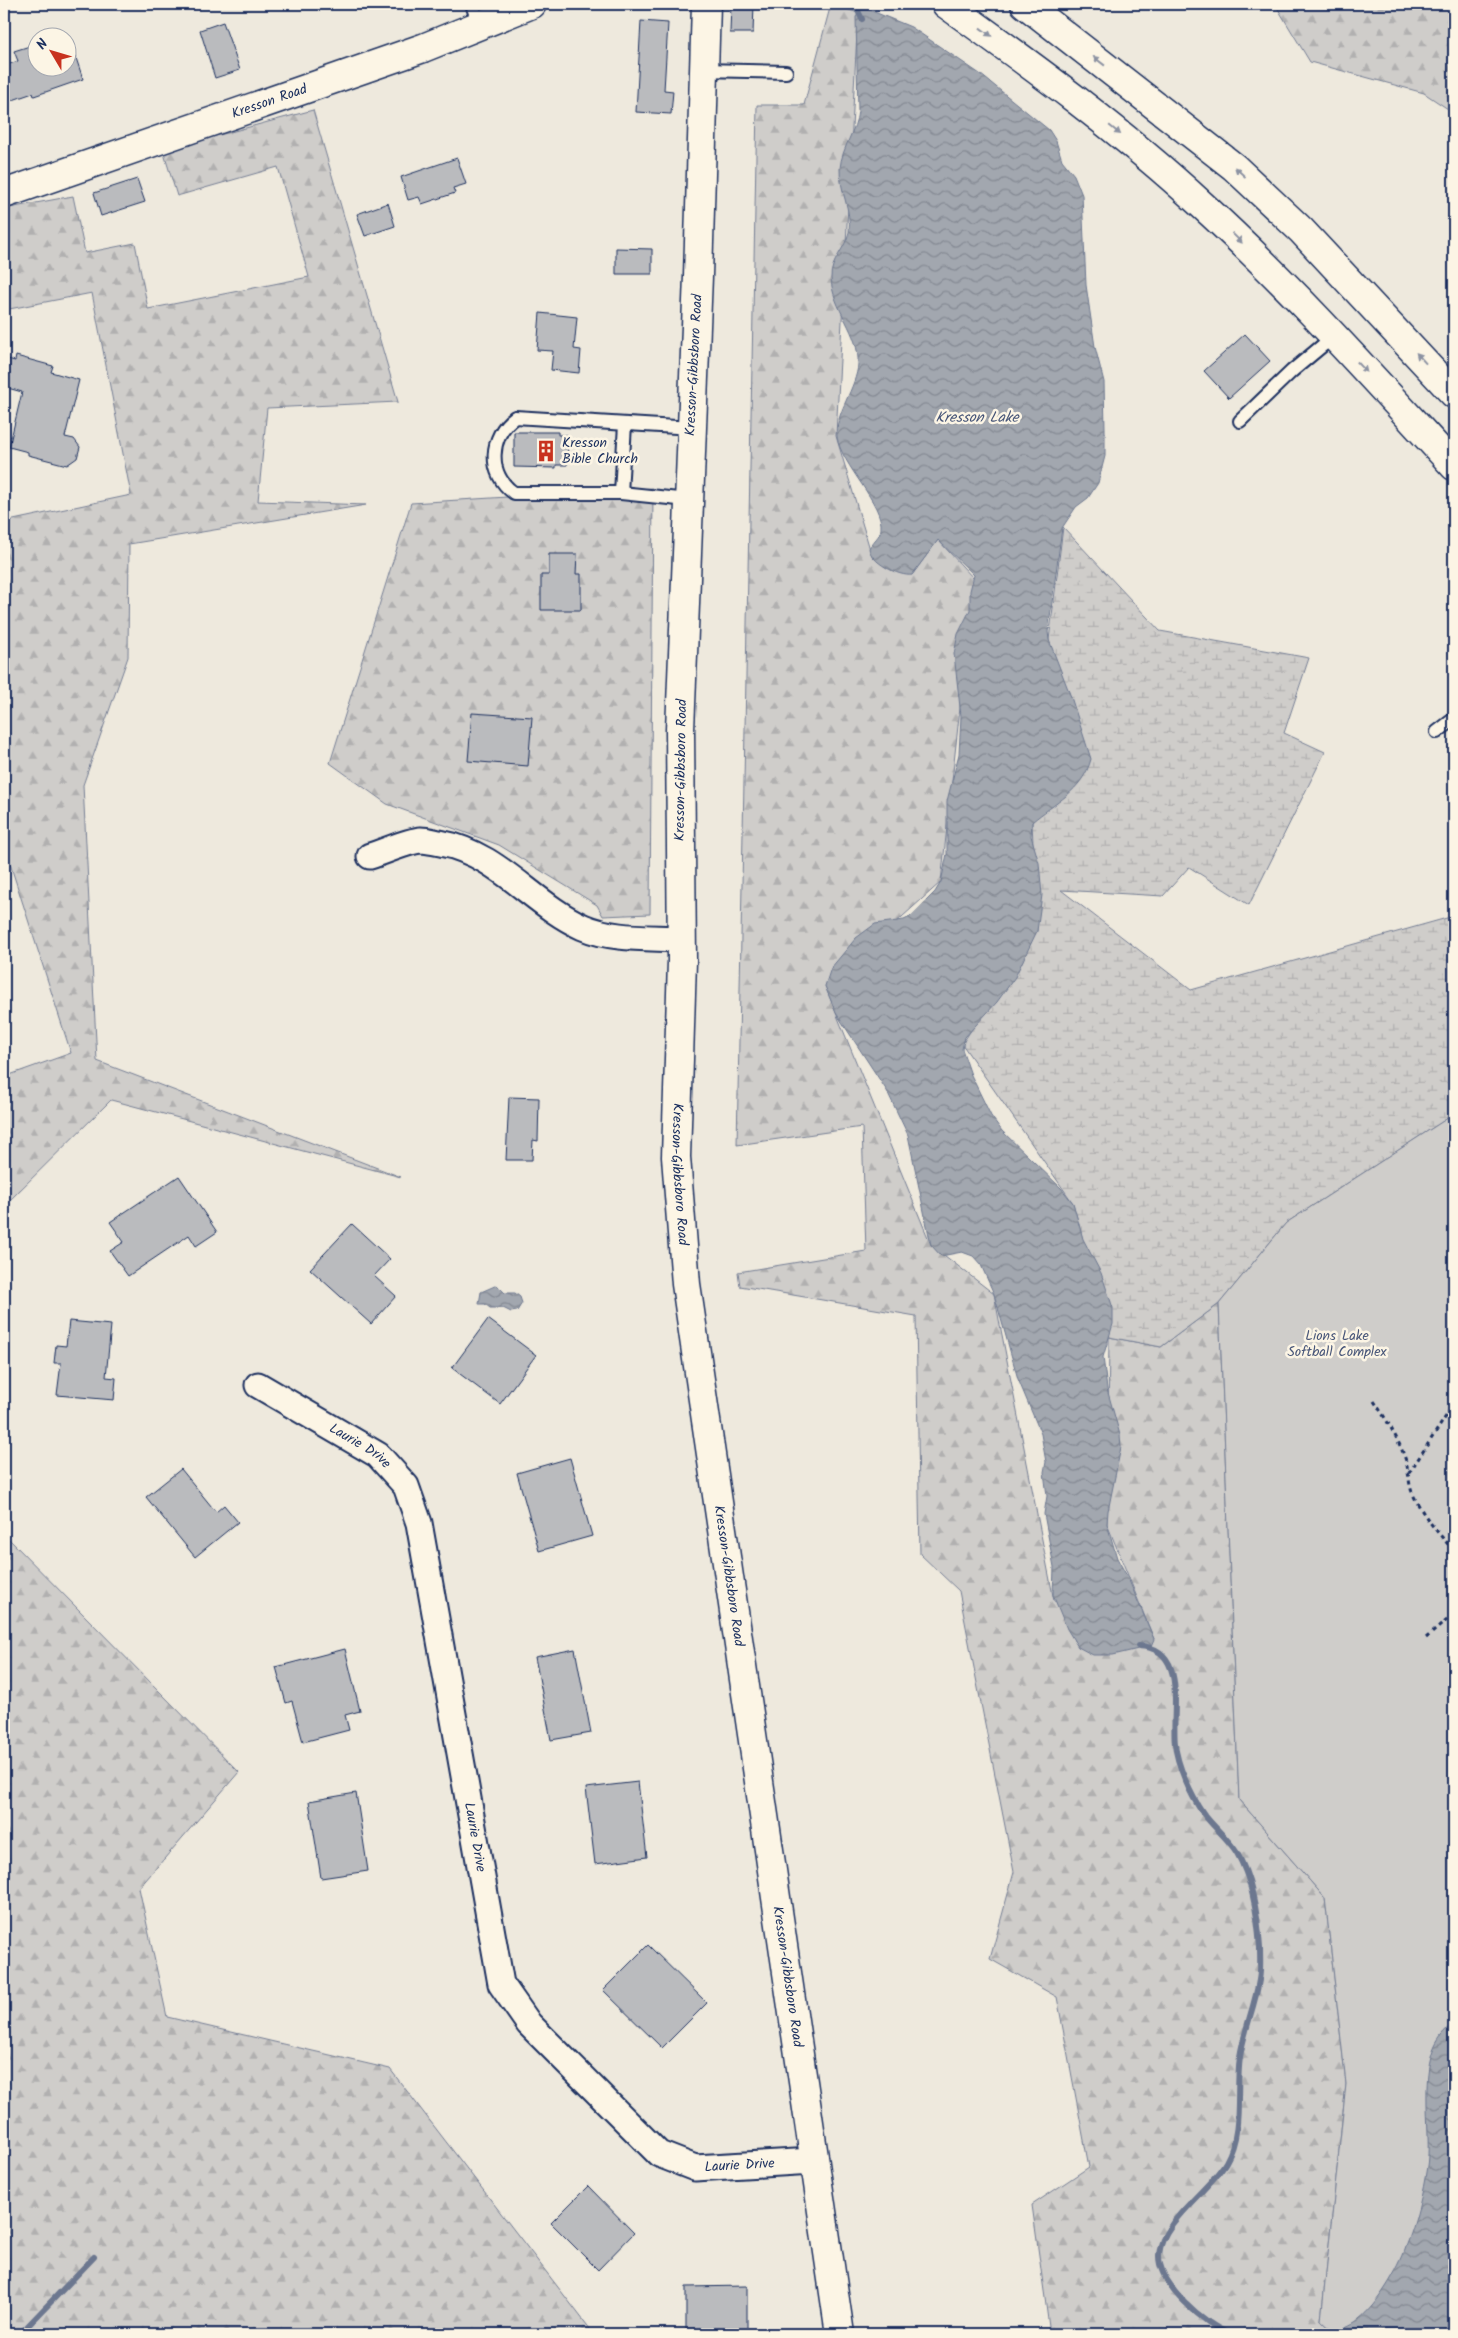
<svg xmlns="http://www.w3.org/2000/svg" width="1458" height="2338" font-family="Kalam,sans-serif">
  <defs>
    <pattern id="forest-firs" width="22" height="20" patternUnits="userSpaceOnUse" patternTransform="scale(1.25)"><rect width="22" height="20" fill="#cfcdca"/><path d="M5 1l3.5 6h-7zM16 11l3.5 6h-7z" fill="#b1b0b0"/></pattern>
    <pattern id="wetland-marsh" width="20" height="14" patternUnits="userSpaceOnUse" patternTransform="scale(1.25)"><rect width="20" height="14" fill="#cfcdca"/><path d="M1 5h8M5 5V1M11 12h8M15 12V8" fill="none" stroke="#b1b0b0"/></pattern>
    <pattern id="water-waves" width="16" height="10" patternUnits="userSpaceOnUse" patternTransform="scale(1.25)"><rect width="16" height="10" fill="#a2a7af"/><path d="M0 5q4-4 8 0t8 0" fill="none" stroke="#838892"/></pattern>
  </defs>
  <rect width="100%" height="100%" fill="#eee9dd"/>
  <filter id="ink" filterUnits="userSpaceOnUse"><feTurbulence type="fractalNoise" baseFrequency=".02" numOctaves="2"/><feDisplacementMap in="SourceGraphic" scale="10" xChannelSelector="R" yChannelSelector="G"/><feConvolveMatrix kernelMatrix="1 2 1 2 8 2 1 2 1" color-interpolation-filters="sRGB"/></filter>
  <g filter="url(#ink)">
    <g fill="url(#forest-firs)" stroke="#757e94">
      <polygon points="831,4 858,13 836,436 872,556 912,575 938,540 974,579 941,882 825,986 931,1245 994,1294 1054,1601 1154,1639 1107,1524 1109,1337 1161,1347 1219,1304 1239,1800 1325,1898 1346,2084 1321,2320 1336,2334 1050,2334 1032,2205 1089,2167 1057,1997 990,1959 1014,1872 959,1591 920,1554 916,1316 740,1286 738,1272 866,1251 862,1127 737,1145 757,105 804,105"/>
      <polygon points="1275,4 1454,4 1454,113 1424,93 1310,62"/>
      <polygon points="313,110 398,402 267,408 258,501 366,505 129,544 128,657 83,785 97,1061 401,1177 111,1100 4,1206 4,1077 71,1053 4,845 4,522 131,495 92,293 4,310 4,209 73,196 85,253 135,243 148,309 309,277 278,167 177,196 163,150"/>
      <polygon points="653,488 650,914 603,916 597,905 499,845 387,804 330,763 411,503"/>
      <polygon points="4,1534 239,1772 139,1888 167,2017 390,2069 594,2334 4,2334"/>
    </g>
    <polygon fill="url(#wetland-marsh)" stroke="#757e94" points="1063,527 1160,631 1309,658 1284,733 1325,752 1249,905 1189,867 1163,896 1061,890 1191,990 1454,916 1454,1114 1286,1223 1219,1304 1161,1347 1109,1337 1073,1203 962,1044 1037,931 1032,822 1049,640"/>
    <polygon fill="#cfcdca" stroke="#757e94" points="1454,1114 1454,2334 1336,2334 1321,2320 1346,2084 1325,1898 1239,1800 1219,1304 1286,1223"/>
    <g fill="url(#water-waves)" stroke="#6c778f">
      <path d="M867 9 911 27 980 74 1049 130 1056 141 1062 160 1074 175 1082 195 1086 285 1095 347 1104 382 1105 429V456L1098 483 1088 498 1076 507 1062 528 1048 632 1049 640 1071 697 1091 759C1083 791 1054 803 1032 822L1031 836 1039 863 1042 895 1037 931 1015 977 997 1002 965 1037 962 1049 971 1075 991 1116 1002 1131 1061 1188 1073 1203 1083 1239 1101 1273 1113 1308V1324L1103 1357 1107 1389 1120 1435 1121 1447 1108 1511 1107 1524 1117 1558 1128 1578 1154 1639 1151 1646 1113 1655H1093L1078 1647 1067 1629 1053 1595 1054 1567 1044 1514 1047 1496 1044 1472 1046 1462 1041 1434 1018 1379 994 1294 981 1265 973 1256 962 1252 941 1256 931 1245 908 1135 887 1091 836 1013 825 986 831 968 856 938 875 924 904 920 910 917 935 892 941 882 947 854V801L959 754 961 716 954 654 958 634 970 610V591L974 575 938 540 912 575C899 577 870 562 869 548 873 541 880 537 881 529 884 504 841 465 837 437 834 415 857 387 858 364 860 333 832 309 831 278 830 261 846 248 849 232 852 210 839 190 840 168 842 147 856 131 858 111L856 17 861 10Z"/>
      <polygon points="497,1285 505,1293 515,1293 520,1297 522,1303 517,1311 511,1312 503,1308 490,1308 485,1304 479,1304 481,1292"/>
      <path d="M1454 2024V2334H1332C1340 2328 1351 2326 1359 2319 1377 2305 1399 2269 1406 2247 1416 2222 1423 2193 1427 2166 1433 2126 1412 2047 1454 2024Z"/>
    </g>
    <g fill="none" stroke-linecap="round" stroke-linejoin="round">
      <g stroke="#6c778f" stroke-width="6">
        <polyline points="859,4 857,9 862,19"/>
        <path d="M1138 1646C1189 1647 1171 1711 1175 1744 1177 1765 1191 1796 1203 1813 1213 1827 1228 1838 1237 1853 1253 1881 1258 1916 1260 1948 1260 1958 1261 1970 1259 1980 1255 2006 1244 2030 1240 2057 1235 2091 1244 2131 1226 2162 1210 2190 1161 2221 1159 2255 1158 2284 1205 2325 1230 2334"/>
        <polyline points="20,2334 94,2257"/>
      </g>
    </g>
    <g fill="#babbbe" stroke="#1b2f5e">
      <polygon points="731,4 754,4 753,33 730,33"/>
      <polygon points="641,21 668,23 664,90 673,91 671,114 636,112"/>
      <polygon points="223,22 240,70 215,78 200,30"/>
      <polygon points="71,43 83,79 34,96 33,93 4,103 4,66 18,61 14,51 33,45 38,54 38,68 68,68 68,44"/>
      <polygon points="457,158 466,184 453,188 455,193 422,204 419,197 408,200 401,177"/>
      <polygon points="137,179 145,202 101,216 94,193"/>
      <polygon points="388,203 395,226 365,236 357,214"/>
      <polygon points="616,248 652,249 652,274 616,274"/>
      <polygon points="540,313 577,317 574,349 581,350 579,373 551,370 553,351 537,350"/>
      <polygon points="1245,334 1270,361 1229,398 1204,371"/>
      <polygon points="16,356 53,366 51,372 79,380 65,437 74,439 80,447 77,458 67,465 28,455 28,452 9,447 22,392 4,387 4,358 15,361"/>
      <polygon points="514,432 558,432 558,435 568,435 567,465 556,465 556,468 514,467"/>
      <polygon points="549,554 577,554 576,574 581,574 581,610 541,610 541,575 549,575"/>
      <polygon points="472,713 532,717 528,766 468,761"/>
      <polygon points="509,1097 539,1098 538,1141 533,1140 532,1160 506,1160"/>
      <polygon points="179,1176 217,1232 196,1246 189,1235 128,1276 110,1251 124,1242 110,1222"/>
      <polygon points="352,1224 390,1259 374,1276 396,1296 371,1324 310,1269"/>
      <polygon points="488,1319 536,1355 500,1404 452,1368"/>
      <polygon points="69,1321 111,1325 106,1377 116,1378 114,1400 57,1395 61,1363 54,1363 56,1345 66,1346"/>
      <polygon points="570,1458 592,1536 539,1551 517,1473"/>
      <polygon points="181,1469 216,1512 224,1505 238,1522 195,1557 146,1497"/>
      <polygon points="345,1649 360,1711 345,1715 349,1730 303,1742 292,1701 286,1703 276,1667"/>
      <polygon points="575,1649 591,1733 551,1740 535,1657"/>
      <polygon points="638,1782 647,1857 595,1864 586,1788"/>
      <polygon points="356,1793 368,1871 321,1878 309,1801"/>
      <polygon points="648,1945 707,2003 662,2048 603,1990"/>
      <polygon points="588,2186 634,2233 598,2270 551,2223"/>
      <polygon points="747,2286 747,2333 686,2334 686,2287"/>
    </g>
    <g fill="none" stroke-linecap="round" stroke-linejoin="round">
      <g stroke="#1b2f5e" stroke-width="16">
        <g id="lane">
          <polyline points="472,4 479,25"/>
          <polyline points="702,70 786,72"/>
          <polyline points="1240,421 1292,371 1334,336"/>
          <polyline points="621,493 625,424"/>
          <path d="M688 500 621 493H514C487 474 489 436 515 417L692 428"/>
          <polyline points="1437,732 1454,719"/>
        </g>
      </g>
      <g stroke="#1b2f5e" stroke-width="29">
        <g id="street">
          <path d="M370 856C384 852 407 841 421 840 427 840 434 842 440 843 498 853 532 904 583 927 613 940 650 937 681 939"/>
          <path id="s1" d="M258 1385 378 1455 406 1486 419 1523 501 1984 529 2024 659 2154 695 2168 813 2161"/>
        </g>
      </g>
      <g stroke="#1b2f5e" stroke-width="31">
        <g id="secondary">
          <path id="s2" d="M706 4 698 276 680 730 682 961 676 1157 686 1284 840 2334"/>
          <path id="s3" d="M4 194 423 48 532 4"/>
        </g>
      </g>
      <g stroke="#1b2f5e" stroke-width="31">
        <g id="highway">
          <path d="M946 4C1034 67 1122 131 1202 205 1291 286 1372 377 1454 466"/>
          <polyline points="1025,4 1234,167 1301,230 1454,394"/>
        </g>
      </g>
      <g stroke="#1b2f5e" stroke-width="3" stroke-dasharray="4 4" stroke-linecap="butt">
        <path d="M1374 1401C1386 1419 1398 1438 1405 1458 1409 1469 1408 1482 1412 1492 1422 1515 1438 1533 1454 1551"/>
        <polyline points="1409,1473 1454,1404"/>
        <polyline points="1426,1638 1454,1614"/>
      </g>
      <use href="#lane" stroke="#fcf5e5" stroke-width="12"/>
      <use href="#street" stroke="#fcf5e5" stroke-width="25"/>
      <use href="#secondary" stroke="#fcf5e5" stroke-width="28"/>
      <use href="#highway" stroke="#fcf5e5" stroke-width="28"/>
    </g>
    <defs><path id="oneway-solid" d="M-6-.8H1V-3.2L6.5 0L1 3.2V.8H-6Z" transform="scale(1.25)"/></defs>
    <g fill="#8c92a2">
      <use href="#oneway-solid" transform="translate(986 32) rotate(36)"/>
      <use href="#oneway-solid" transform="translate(1099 61) rotate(-142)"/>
      <use href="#oneway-solid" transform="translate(1115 130) rotate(39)"/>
      <use href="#oneway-solid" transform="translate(1240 172) rotate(-137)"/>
      <use href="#oneway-solid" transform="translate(1237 238) rotate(44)"/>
      <use href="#oneway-solid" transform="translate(1421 358) rotate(-132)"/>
      <use href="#oneway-solid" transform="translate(1362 367) rotate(47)"/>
    </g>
  </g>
  <defs>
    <g id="building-bare" transform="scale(1.725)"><path d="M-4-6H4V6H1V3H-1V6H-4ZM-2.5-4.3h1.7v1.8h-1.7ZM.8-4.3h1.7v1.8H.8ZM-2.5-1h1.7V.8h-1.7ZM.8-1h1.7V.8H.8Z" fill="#c8321e" stroke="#fcf5e5" stroke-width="2.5" paint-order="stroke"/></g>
  </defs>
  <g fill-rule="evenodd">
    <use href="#building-bare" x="546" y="451"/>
  </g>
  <g text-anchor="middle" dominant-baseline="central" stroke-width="5" stroke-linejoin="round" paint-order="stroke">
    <g font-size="14" fill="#1b2f5e" stroke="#fcf5e5">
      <text stroke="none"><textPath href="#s3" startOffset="281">Kresson Road</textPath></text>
      <text transform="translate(694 365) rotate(-87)">Kresson-Gibbsboro Road</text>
      <text transform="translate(681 770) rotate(-89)">Kresson-Gibbsboro Road</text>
      <text stroke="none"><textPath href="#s2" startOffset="1171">Kresson-Gibbsboro Road</textPath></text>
      <text stroke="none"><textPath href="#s1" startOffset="119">Laurie Drive</textPath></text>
      <text stroke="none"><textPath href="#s2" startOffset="1576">Kresson-Gibbsboro Road</textPath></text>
      <text stroke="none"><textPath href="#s1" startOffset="539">Laurie Drive</textPath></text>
      <text stroke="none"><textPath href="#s2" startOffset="1981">Kresson-Gibbsboro Road</textPath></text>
      <text stroke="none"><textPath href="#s1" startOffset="1004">Laurie Drive</textPath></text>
    </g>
    <g font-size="14" fill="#1b2f5e" stroke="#fcf5e5" text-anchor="start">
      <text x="562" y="443">Kresson<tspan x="562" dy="16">Bible Church</tspan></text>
    </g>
    <g font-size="14" fill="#485679" stroke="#fcf5e5">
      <text x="1337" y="1336">Lions Lake<tspan x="1337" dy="16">Softball Complex</tspan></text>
    </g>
    <g font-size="15" font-style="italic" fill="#445376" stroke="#fcf5e5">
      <text x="977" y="418">Kresson Lake</text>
    </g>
  </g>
  <rect width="1458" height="2338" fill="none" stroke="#fcf5e5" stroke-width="20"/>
  <rect x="10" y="10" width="1438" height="2318" fill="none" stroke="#1b2f5e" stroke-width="2" filter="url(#ink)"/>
  <g transform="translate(52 52) rotate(308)"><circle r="24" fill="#fcf5e5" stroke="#a2a6af"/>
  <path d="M0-4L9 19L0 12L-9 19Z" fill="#c8321e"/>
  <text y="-8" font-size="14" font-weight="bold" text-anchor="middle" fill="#1b2f5e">N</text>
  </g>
</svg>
